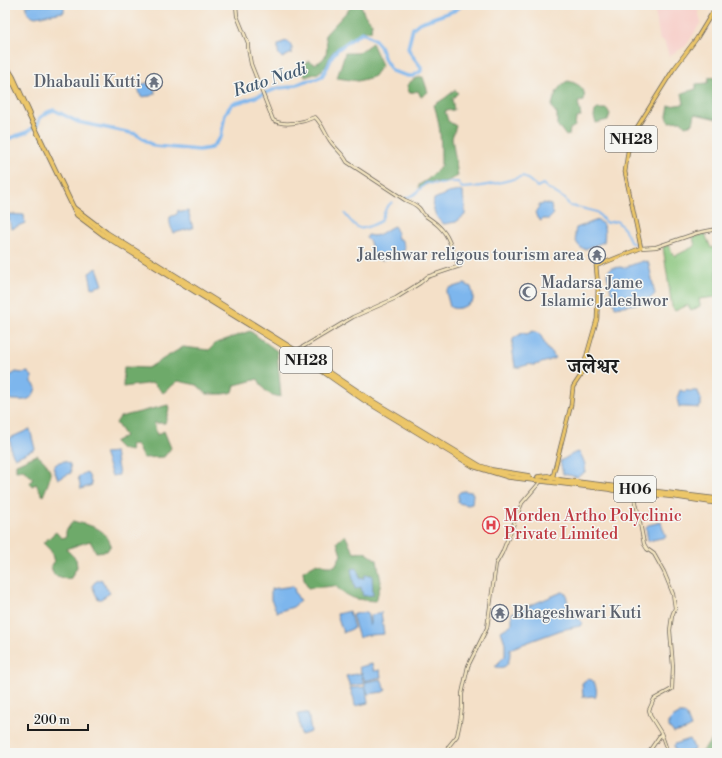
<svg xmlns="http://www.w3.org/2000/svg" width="722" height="758" font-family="'Libre Bodoni','Noto Serif Devanagari',serif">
  <rect width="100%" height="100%" fill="#f6f6f2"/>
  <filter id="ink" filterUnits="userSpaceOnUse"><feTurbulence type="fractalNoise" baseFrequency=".025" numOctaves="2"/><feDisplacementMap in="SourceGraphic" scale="8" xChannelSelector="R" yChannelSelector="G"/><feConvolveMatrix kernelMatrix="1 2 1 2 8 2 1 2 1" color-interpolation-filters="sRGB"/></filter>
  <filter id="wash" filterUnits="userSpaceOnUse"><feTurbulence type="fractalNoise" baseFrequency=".012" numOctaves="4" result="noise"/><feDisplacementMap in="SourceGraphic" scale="16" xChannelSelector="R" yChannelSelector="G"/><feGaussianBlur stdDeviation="0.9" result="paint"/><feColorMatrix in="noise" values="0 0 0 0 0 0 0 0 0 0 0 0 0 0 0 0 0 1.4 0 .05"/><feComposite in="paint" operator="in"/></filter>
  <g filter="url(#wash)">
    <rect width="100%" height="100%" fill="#f4e0c8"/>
    <polygon fill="#f7d0ca" points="654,5 697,5 701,22 686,46 669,56 664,41 660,41"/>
    <polygon fill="#88c57b" stroke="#52704c" points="705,234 711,248 717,246 717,298 716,297 699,299 700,306 691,311 688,305 675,311 672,307 663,247 669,244 672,253 675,256 695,246 693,237"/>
    <g fill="#6eaa6b" stroke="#456344">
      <path d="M353 5H361L364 14 372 23 371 31H362L337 48 331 54 326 66 323 69 318 73 305 77 301 66 309 61 314 64C329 60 328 47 325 35Z"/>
      <polygon points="372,43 382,65 373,77 358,81 337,78 345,53 358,53"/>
      <polygon points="420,77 423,77 428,92 421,97 418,91 409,93 407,85 414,79"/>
      <polygon points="709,77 717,78 717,119 695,114 693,124 685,126 681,121 669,122 667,116 669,106 684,104 682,93 696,89 696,84 708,83"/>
      <path d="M568 81C574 82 584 87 584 93 585 96 584 98 584 101L578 102 581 116 576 119 575 126 570 129 569 135 566 136 560 128 557 126V114L552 108V105C554 96 559 84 568 81Z"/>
      <path d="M455 90 458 93 452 99 454 110 445 111 448 121 456 126 452 138 458 176C450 180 441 185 433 181L419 188V185L427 180 441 166C441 143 441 126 434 105L445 98Z"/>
      <polygon points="598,109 607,109 610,114 608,120 596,123 594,117 595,111"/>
      <path d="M250 331 277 351 281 397C266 394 265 392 258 379L235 385 233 392 224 394H207L197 385 178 381 163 393 153 383 123 387 124 367 148 368 183 347 209 350 216 343Z"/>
      <polygon points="168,405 169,409 165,423 154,423 157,435 164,431 171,448 164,457 143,458 136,444 130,445 131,451 121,449 114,442 125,436 116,423 120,417"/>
      <path d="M37 455C56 470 51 476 43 496L36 484 32 486 30 483 33 478 23 470 16 471V464Z"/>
      <path d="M73 521C90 526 104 526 111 545L107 551 96 552 90 541 66 549 76 559 77 567 71 578 66 579 54 575 51 567 54 562 51 551 43 543 56 532 61 538 66 537V531Z"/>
      <path d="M345 535 354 553 365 552 377 560 381 582 376 601C360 600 346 599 336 586L308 588 304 579 303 571 317 563 326 566H335L341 555 337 542Z"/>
      <polygon points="717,723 717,753 700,753 711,741 716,738 714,730 714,725"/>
    </g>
    <g fill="#7db6ed" stroke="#4c6984">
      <polygon points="26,5 64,5 64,12 35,17 28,14"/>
      <polygon points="288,41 292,48 292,53 282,58 278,53 278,45 283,42"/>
      <polygon points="151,82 154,84 155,94 150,96 141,97 138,88 139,85"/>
      <path d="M460 191 463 193C463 200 466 207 465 215L456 222 444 224C435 219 432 208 434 199L448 193Z"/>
      <polygon points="544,203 551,205 552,211 554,214 549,219 543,219 541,221 537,218 535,212 539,208 538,205 541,205"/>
      <path d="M178 210 181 212 188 211 193 228 174 233C171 228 169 223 170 217L177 214Z"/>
      <polygon points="8,214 24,215 25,223 11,229"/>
      <path d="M598 220C606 225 605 234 604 242L585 249 581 248C575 243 574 235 576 228Z"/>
      <path d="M394 226 396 229 398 239H401L405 248 404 251 383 260H379L372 250 370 242 366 238 368 235C379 239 385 229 394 226Z"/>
      <path d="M643 261 648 262 649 265 655 294C646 305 628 305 615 307L607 275 608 271 611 268 621 267 623 268Z"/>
      <polygon points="97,268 103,285 92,288 89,273"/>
      <path d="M465 284 471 287 473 294V301C467 306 457 311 450 307L446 292 448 288Z"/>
      <path d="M533 331 538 333 541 336 548 350 552 352 555 358C552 360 536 365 534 365 532 365 530 364 527 365 522 366 520 368 515 367L512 346 513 339 522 333 527 334Z"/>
      <path d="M16 372 23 373 28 372 32 376V382L36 387C33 403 23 400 11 400L5 394V379Z"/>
      <path d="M680 390 685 392 687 390 688 391H698L701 400V406L698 408C691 407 685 407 679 407L677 398Z"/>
      <polygon points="30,429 35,449 15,458 11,451 10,438"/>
      <polygon points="115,452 119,475 112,476 104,453"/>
      <path d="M577 452 580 453C583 459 587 466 585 472L577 477 563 474 560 461C566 458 570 455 577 452Z"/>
      <polygon points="65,461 70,464 71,473 58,479 53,467 59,462"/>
      <polygon points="86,472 89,476 92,485 81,489 78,477"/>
      <polygon points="464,491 472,492 473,494 472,504 468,505 458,503 458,494 460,492"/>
      <polygon points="661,522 666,537 648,541 646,527 648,525"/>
      <polygon points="357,568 360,579 364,578 365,575 372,575 373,595 363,596 361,587 355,589 351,569"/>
      <polygon points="101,579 110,593 101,599 98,599 92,586 95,582"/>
      <polygon points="293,586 294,588 295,592 300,601 293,607 277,612 271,600 271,589"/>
      <path d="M562 592 566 593 568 605 581 621 582 623 580 626 561 630 512 648 510 650C510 659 509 670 496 667V665L505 656V643L501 631 512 624V613Z"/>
      <polygon points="349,611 354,628 343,633 337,614"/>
      <path d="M367 612 370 626V616L381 612 384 634C374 635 368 634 359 638L352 615 359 613Z"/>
      <polygon points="372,664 374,671 380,670 381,677 365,681 359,667"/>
      <polygon points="361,673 364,684 350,686 346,676"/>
      <polygon points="381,679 386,690 383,692 368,694 366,688 368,703 355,706 354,699 350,688 365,687 365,682"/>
      <path d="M587 679 592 680C596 683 598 693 595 698L593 696 584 697H583L582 683Z"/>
      <polygon points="306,713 308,713 311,732 301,735 298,714"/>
      <path d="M679 714H686L691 727C687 731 679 731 674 733L669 727V721L672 718Z"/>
      <polygon points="690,739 694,748 693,751 684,753 676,753 674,746 675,744"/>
    </g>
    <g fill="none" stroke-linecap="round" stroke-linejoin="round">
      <g stroke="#7db6ed" stroke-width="2">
        <path d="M404 199 415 194 426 183 441 184 451 182H458L462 188C484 187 502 183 523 176L529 180 537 187 543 184 546 187 565 199 570 206 577 207 597 212 606 223 617 221 625 230 631 243H638"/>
        <path d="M345 214C360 234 361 230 381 221L386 208 392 202"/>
      </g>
      <polyline stroke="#7db6ed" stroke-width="3.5" points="5,140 27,132 37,125 40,118 48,112 54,110 78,122 136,134 154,146 199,150 211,148 221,137 225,114 232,104 250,99 278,88 290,87 305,81 316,79 322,76 328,66 332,56 338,49 362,32 374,39 380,46 385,60 392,71 408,76 413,76 421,71 421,67 411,54 408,48 413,28 419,23 456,10 462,5"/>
    </g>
  </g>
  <g filter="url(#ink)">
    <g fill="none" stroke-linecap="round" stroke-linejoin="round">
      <g stroke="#686158" stroke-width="4">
        <g id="secondary">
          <path d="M236 5 237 16 248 43V48L251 64 273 120C285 127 304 122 315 117 322 124 324 131 329 139 334 148 343 153 347 162L405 200C410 202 415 204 419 208 421 210 422 213 424 215 435 222 444 229 449 241 453 250 454 260 460 266L427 277 420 283 396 298 353 317 296 351"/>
          <polyline points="641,248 656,247 697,233 717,229"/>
          <polyline points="634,492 644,544 647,549 654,554 664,572 673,594 675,608 672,616 670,630 673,667 672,689 654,699 649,710 651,717 661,733 668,753"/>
          <polyline points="447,753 448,747 457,736 460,722 462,707 462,694 468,666 487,628 496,564 502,553 522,503 541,481"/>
          <polyline points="648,753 661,734"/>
        </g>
      </g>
      <g stroke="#686158" stroke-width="4.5">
        <polyline id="primary" points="552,480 571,405 573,387 581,375 597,319 598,286 596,266 641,248 625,172 628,151 636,129 673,70 697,38 717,5"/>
      </g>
      <g stroke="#686158" stroke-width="5.5">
        <g id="highway">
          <polyline points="5,64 13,77 30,114"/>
          <polyline points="5,71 14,84 77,215 105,236 311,363 364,400 473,466 509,477 609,489 613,490 678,497 717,503"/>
          <polyline points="74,208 107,233 314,362"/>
          <polyline points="320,366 372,401 480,466 492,470 529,476"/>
          <polyline points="538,477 548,476 560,480 717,499"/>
        </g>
      </g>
      <use href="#secondary" stroke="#f7e8c3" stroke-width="2.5"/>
      <use href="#primary" stroke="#ecc669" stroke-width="3"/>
      <use href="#highway" stroke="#ecc669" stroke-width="4"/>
    </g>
  </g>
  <defs>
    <g id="temple-ring" transform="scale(0.9)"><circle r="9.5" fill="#f6f6f2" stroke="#6b7280" stroke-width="1.5"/><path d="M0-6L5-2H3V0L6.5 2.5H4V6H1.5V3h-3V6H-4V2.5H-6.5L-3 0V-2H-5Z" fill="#6b7280"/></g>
    <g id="mosque-ring" transform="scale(0.9)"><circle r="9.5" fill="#f6f6f2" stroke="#6b7280" stroke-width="1.5"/><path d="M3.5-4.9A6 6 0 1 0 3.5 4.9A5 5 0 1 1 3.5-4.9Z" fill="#6b7280"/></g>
    <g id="hospital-ring" transform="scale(0.9)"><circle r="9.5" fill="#f6f6f2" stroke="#e0444e" stroke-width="1.5"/><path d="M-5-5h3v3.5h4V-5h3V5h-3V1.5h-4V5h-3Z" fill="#e0444e"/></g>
  </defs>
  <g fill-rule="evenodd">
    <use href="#temple-ring" x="154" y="82"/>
    <use href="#temple-ring" x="597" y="255"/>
    <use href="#mosque-ring" x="528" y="292"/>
    <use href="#hospital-ring" x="491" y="525"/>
    <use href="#temple-ring" x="500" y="613"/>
  </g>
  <g text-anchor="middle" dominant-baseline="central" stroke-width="3" stroke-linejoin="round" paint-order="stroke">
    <g fill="#f6f6f2" stroke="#5d5d5c" stroke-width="1">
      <rect x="605" y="126" width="52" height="26" rx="3"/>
      <rect x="280" y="347" width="52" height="26" rx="3"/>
      <rect x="614" y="476" width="42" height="26" rx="3"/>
    </g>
    <g font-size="15" font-weight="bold" fill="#1c1c1c">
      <text x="631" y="139">NH28</text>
      <text x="306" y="360">NH28</text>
      <text x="635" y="489">H06</text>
    </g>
    <g font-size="16" fill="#5b616d" stroke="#f6f6f2" text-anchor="end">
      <text x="141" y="82">Dhabauli Kutti</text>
      <text x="584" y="255">Jaleshwar religous tourism area</text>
      <text x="541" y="283" text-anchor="start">Madarsa Jame<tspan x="541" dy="18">Islamic Jaleshwor</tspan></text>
      <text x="513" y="613" text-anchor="start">Bhageshwari Kuti</text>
    </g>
    <g font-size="16" fill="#be3a42" stroke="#f6f6f2" text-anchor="start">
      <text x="504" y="516">Morden Artho Polyclinic<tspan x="504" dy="18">Private Limited</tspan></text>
    </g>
    <g font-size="17" font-style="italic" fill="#435a70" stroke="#f6f6f2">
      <text transform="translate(270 80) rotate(-18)">Rato Nadi</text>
    </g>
    <g font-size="20" font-weight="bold" fill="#1c1c1c" stroke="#f6f6f2">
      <text x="593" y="367">जलेश्वर</text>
    </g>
  </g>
  <rect width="722" height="758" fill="none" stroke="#f6f6f2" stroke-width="20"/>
  <path d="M28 724v6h60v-6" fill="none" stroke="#1c1c1c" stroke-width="2"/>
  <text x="34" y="724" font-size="12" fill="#1c1c1c" stroke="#f6f6f2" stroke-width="3" paint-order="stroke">200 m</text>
</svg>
